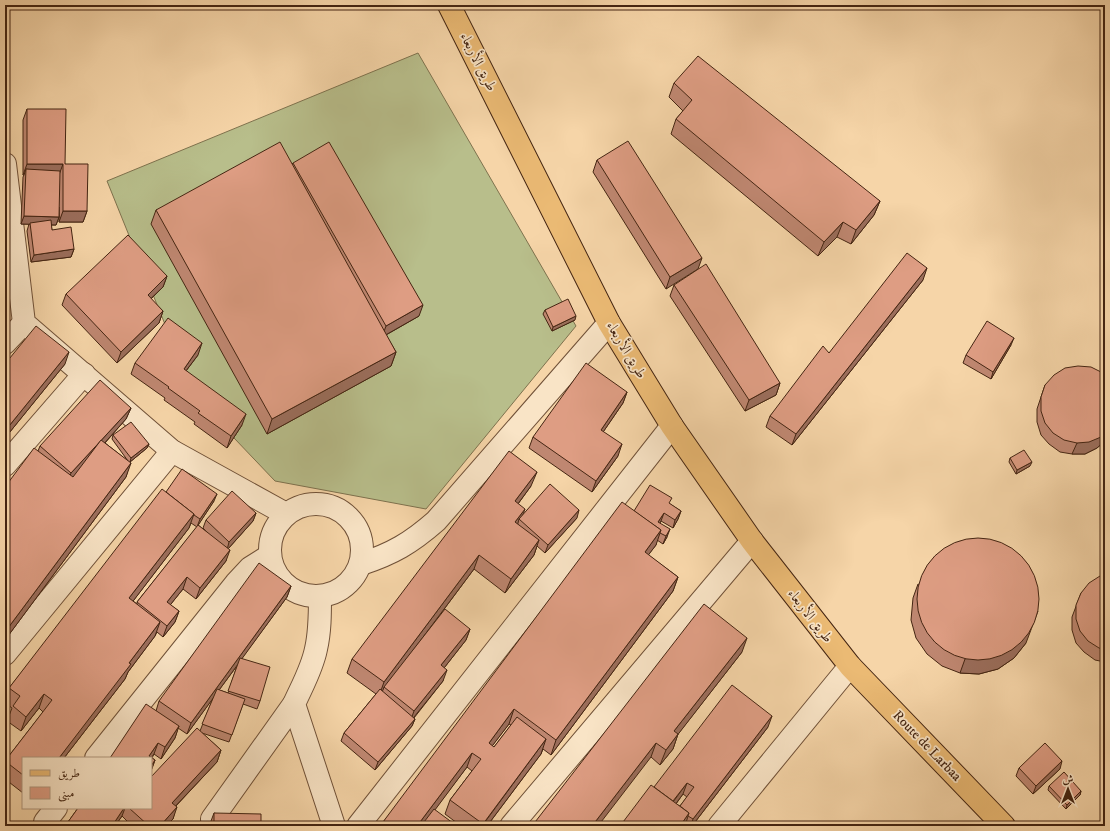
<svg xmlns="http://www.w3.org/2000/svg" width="1110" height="831" font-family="'IM FELL DW Pica',Amiri,serif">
  <rect width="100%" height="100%" fill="#f6d5a8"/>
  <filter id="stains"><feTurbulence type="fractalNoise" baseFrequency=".005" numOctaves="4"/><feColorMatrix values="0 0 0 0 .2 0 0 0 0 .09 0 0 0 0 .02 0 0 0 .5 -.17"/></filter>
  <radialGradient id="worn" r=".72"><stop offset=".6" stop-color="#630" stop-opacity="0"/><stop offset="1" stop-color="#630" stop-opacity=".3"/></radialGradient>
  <polygon fill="#b8be8b" stroke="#7e724e" points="418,53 576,326 426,509 275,481 194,396 107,181"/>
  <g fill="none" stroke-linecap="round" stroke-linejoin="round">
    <g stroke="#705138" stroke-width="24">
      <g id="minor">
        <polyline points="5,164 24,323 172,451 286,514"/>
        <polyline points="5,343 24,323"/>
        <polyline points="5,465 84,374"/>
        <circle cx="316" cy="550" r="46"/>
        <path d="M361 564C392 554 411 543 436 521L609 323"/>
        <path d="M320 596C320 614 320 632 316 649 312 669 302 686 294 704L334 826"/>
        <polyline points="5,654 172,451"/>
        <polyline points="96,758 236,583 250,568 269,556"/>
        <polyline points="212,819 294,704"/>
        <polyline points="45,822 56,808"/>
        <polyline points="358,826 672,426"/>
        <polyline points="511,826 752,541"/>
        <polyline points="719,826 850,666"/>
      </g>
    </g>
    <g stroke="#442512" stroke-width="24">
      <polyline id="major" points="449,5 609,323 672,426 752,541 850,666 1004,826"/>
    </g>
    <use href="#minor" stroke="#f9e4c6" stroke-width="22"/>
    <use href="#major" stroke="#ebba74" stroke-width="22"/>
  </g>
  <g fill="#bf8771" stroke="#442512" fill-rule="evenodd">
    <polygon points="674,83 880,201 874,215 851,244 837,237 818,256 671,134 676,119 683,111 669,97"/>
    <polygon points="27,109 65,164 87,211 83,222 59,222 59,207 59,217 56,225 51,225 52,230 74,249 71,257 31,262 27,231 29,224 21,224 23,177 24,175 23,175 23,120"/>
    <polygon points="597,160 702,258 666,289 593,172"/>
    <polygon points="293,163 419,316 386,335 396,352 391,366 267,434 151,224 156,210 292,164"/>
    <polygon points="167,276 163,287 151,299 163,311 159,323 117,363 62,305 66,294"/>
    <polygon points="923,280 792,445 766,427 770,416 829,353"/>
    <polygon points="674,285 780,383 776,395 745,411 670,296"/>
    <polygon points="545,310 575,320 552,331 543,314"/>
    <polygon points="1011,345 991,379 963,363 966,355"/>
    <polygon points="198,355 186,371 242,425 227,448 194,424 195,422 164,400 165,398 131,374 135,363"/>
    <polygon points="5,364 65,364 5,438"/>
    <polygon points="1105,375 1105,441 1097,448 1085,454 1072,454 1060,452 1049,444 1041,435 1037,422 1037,409 1045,385"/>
    <polygon points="627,392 623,403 603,432 618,456 592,492 529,448 533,437"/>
    <polygon points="131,408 126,419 105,443 128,461 112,439 113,435 149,444 147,448 130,462 126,477 5,640 5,487 38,451 40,446"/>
    <polygon points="1010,458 1030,466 1016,474 1009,462"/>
    <polygon points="531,486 518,504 522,516 577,518 545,553 537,546 534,555 505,593 474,569 410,655 470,629 466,640 444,668 443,681 414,718 415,719 412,726 375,770 341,741 344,733 376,694 347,673 352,659"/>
    <path d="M166 492 214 501 198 525 208 533 203 528 206 520 256 513 253 521 228 549 226 561 196 599 183 589 170 605 179 611 175 622 163 637 157 632 155 636 128 672 125 679 64 758H23V793L5 779V761L43 712 39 708 21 731 7 721 12 708 5 703V698L9 688ZM191 523 197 527 137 602V604L133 601 189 528Z"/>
    <path d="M670 504 681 511 678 519 673 528 661 521 660 523 667 537 663 544 657 540 656 545 648 555 678 577 673 591 551 755 543 749 541 754 487 826H461L445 814 450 800 472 771 467 767 435 809 380 826 634 511ZM509 724 511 725 494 747 492 746Z"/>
    <polygon points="1105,575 1105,662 1095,660 1084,652 1076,643 1072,630 1072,617 1081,593"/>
    <polygon points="918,584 1026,643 1014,658 998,669 979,674 960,673 942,666 927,654 916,638 911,620 913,598"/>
    <path d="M291 586 287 597 242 658 260 701 257 709 243 704 229 742 202 733 221 750 217 762 176 806 173 819 166 826H132L122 816 115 826H67L68 822 78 808H151L200 731 213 698 187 734 178 728 175 738 161 759 154 754 152 758 155 760 151 771V758L156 711 159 701ZM237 666 228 693 219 690Z"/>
    <polygon points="742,652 678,734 673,749 660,765 651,757 532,826"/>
    <path d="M768 727 692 826H620L654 787ZM683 794 687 797 680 806 676 804Z"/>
    <polygon points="1019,768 1060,769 1033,794 1016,776"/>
    <polygon points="1049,786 1081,791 1080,795 1066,809 1048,790"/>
    <polygon points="214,813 261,826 211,826 211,821"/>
  </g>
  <g fill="#9b6e5c" stroke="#442512">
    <polygon points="27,164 63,164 59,175 26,169 24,175 23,175"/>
    <polygon points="880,201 874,215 851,244 856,230"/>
    <polygon points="63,211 87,211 83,222 59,222"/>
    <polygon points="24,216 59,217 56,225 21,224"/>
    <polygon points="843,222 837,237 818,256 824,242"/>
    <polygon points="74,249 71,257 31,262 34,255"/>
    <polygon points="702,258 698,269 666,289 670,277"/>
    <polygon points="927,268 923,280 792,445 796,434"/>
    <polygon points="167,276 163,287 143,306 148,295"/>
    <polygon points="423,305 419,316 382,337 386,326"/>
    <polygon points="163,311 159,323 117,363 121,352"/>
    <polygon points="576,316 575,320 552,331 553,327"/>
    <polygon points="1014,338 1011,345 991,379 993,372"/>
    <polygon points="202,343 198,355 179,380 184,369"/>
    <polygon points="69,352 65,364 5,438 9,426"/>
    <polygon points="396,352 391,366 267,434 272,419"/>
    <polygon points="780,383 776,395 745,411 749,400"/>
    <polygon points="627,392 623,403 597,441 601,430"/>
    <polygon points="131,408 126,419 67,485 71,473"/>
    <polygon points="246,414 242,425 227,448 231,436"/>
    <polygon points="1105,433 1105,441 1097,448 1085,454 1072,454 1077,443"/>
    <polygon points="149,444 147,448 130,462 131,458"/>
    <polygon points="622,444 618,456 592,492 596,481"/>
    <polygon points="1032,462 1030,466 1016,474 1017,470"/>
    <polygon points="131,463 126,477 5,640 5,632"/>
    <polygon points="537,472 531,486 509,516 515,501"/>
    <polygon points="217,494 214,501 197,527 200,519"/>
    <polygon points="525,509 521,520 519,519 517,527 515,522"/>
    <polygon points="579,510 577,518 545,553 548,545"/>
    <polygon points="681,511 678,519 673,528 675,520"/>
    <polygon points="256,513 253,521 227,550 229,542"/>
    <polygon points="664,513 661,521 656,530 658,522"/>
    <polygon points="194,514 189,528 124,613 129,598"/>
    <polygon points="670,529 667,537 663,544 666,536"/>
    <polygon points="661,530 656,545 640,566 645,552"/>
    <polygon points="539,540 534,555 505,593 511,579"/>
    <polygon points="230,550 226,561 196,599 200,588"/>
    <polygon points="479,555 474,569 385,688 384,687 383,690 379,696 384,682"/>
    <polygon points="187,577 183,589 163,614 167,602"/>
    <polygon points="678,577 673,591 551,755 556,740"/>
    <polygon points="291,586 287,597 187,734 191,723"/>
    <polygon points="179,611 175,622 163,637 167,626"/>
    <polygon points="1038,611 1026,643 1014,658 998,669 979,674 960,673 965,659"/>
    <polygon points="160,622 155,636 128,672 125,679 64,758 59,758 129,663"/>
    <polygon points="470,629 466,640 437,677 441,665"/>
    <polygon points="747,638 742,652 669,746 674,731"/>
    <polygon points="447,670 443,681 410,722 414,711"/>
    <polygon points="44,694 39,708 21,731 26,717"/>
    <polygon points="514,709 509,724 483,758 489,743"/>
    <polygon points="772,716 768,727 692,826 691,826 693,819"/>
    <polygon points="415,719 412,726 375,770 378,762"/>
    <polygon points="179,726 175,738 161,759 165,747"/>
    <polygon points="678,734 673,749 660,765 666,750"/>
    <polygon points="546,739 541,754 487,826 482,826"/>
    <polygon points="158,743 154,754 151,758 149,756"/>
    <polygon points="656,743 651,757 598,826 592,826"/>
    <polygon points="221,750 217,762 168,814 172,803"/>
    <polygon points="472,753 467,767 423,826 417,826"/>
    <polygon points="155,760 151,771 151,766"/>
    <polygon points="1062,761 1060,769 1033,794 1036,786"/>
    <polygon points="687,783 683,794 669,813 673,802"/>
    <polygon points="1081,791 1080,795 1066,809 1067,805"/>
    <polygon points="177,807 173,819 166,826 160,826"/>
    <polygon points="124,808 125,808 122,816 115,826 112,826"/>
    <polygon points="689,813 685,826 680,826"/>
  </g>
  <g fill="#de9d83" stroke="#442512">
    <polygon points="698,56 880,201 856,230 843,222 824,242 676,119 692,100 674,83"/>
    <polygon points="27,109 66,109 65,164 88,164 87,211 63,211 63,164 27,164"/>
    <polygon points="628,141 702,258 670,277 597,160"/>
    <polygon points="280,142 396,352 272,419 156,210"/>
    <polygon points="329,142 423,305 386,326 293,163"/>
    <polygon points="26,169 60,171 59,217 24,216"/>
    <polygon points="51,220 52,230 71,227 74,249 34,255 30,223"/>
    <polygon points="128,235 167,276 148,295 163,311 121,352 66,294"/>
    <polygon points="907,253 927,268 796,434 770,416 823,346 829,353"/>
    <polygon points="706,264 780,383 749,400 674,285"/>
    <polygon points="568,299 576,316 553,327 545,310"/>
    <polygon points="168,318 202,343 184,369 246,414 231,436 198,413 200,411 168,388 169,387 135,363"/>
    <polygon points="987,321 1014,338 993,372 966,355"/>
    <polygon points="36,326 69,352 9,426 5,423 5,364"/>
    <polygon points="586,363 627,392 601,430 622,444 596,481 533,437"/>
    <polygon points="1078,366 1091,367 1103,373 1105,375 1105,433 1101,437 1089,442 1077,443 1064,440 1053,433 1045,423 1041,411 1041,397 1045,385 1054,375 1065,368"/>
    <polygon points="100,380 131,408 71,473 40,446"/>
    <polygon points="131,422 149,444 131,458 113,435"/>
    <polygon points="101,440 131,463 5,632 5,487 34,448 73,477"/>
    <polygon points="1024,450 1032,462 1017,470 1010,458"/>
    <polygon points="509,451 537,472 515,501 525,509 515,522 539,540 511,579 479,555 384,682 352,659"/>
    <polygon points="182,469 217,494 200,519 194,515 194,514 166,492"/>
    <polygon points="550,484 579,510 548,545 519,519"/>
    <polygon points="650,485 672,498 669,503 681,511 675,520 664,513 658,522 670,529 666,536 660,533 661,530 634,511"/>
    <polygon points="162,489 194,514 129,598 160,622 129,663 131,664 59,758 23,758 23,775 5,761 52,700 44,694 26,717 13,706 20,696 9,688"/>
    <polygon points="232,491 256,513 229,542 206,520"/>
    <polygon points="622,502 661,530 645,552 678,577 556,740 514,709 489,743 494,747 517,717 546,739 483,824 450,800 481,759 472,753 417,826 380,826"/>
    <polygon points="198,525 230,550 200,588 187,577 167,602 179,611 167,626 137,602"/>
    <circle cx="978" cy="599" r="61"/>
    <polygon points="259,563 291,586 191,723 159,701"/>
    <polygon points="1105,575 1105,650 1099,648 1088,641 1080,631 1076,619 1076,605 1081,593 1089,583 1100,576"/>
    <polygon points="704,604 747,638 674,731 678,734 666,750 656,743 592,826 532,826"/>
    <polygon points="445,609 470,629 441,665 447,670 414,711 384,687"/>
    <polygon points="240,658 270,667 260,701 228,691"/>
    <polygon points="732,685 772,716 693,819 688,816 689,813 680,806 694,787 687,783 673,801 654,787"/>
    <polygon points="217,689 245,699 232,735 202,724"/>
    <polygon points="380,689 415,719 378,762 344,733"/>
    <polygon points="146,704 179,726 165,747 158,743 149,756 155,760 151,766 151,758 110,758"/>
    <polygon points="197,728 221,750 172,803 177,807 160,826 149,826 129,808 151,808 151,777"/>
    <polygon points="1045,743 1062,761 1036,786 1019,768"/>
    <polygon points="1064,772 1081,791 1067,805 1049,786"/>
    <polygon points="651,785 689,813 680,826 620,826"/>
    <polygon points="78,808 124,808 112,826 74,826 68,822"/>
    <polygon points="434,809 457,826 421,826"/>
    <polygon points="214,813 261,814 261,826 214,826"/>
    <polygon points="5,819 9,822 7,826 5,826"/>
  </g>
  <g text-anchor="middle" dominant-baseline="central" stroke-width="3.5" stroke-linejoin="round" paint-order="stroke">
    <g font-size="14" fill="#442512" stroke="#f9e4c6">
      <text transform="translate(478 62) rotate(63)">طريق الأربعاء</text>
      <text transform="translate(626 350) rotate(59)">طريق الأربعاء</text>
      <text transform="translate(810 616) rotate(52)">طريق الأربعاء</text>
      <text transform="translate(927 746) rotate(46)">Route de Larbaa</text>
    </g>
  </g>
  <rect width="1110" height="831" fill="none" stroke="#f6d5a8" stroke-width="20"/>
  <rect x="6" y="6" width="1098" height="819" fill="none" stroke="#442512" stroke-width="2"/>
  <rect x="10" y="10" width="1090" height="811" fill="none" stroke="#442512"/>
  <rect x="22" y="757" width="130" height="52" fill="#f9e4c6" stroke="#b1987e"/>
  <rect x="30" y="770" width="20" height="6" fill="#ebba74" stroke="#b1987e"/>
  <text x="58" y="777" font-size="12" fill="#442512">طريق</text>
  <rect x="30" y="787" width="20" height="12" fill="#de9d83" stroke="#b1987e"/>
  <text x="58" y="797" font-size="12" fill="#442512">مبنى</text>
  <g transform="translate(1068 789)" stroke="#f9e4c6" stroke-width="3" paint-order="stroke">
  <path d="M0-3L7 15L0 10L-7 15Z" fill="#442512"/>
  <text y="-6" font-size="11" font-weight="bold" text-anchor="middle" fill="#442512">ش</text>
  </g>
  <rect width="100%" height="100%" filter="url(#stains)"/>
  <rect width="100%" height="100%" fill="url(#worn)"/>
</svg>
